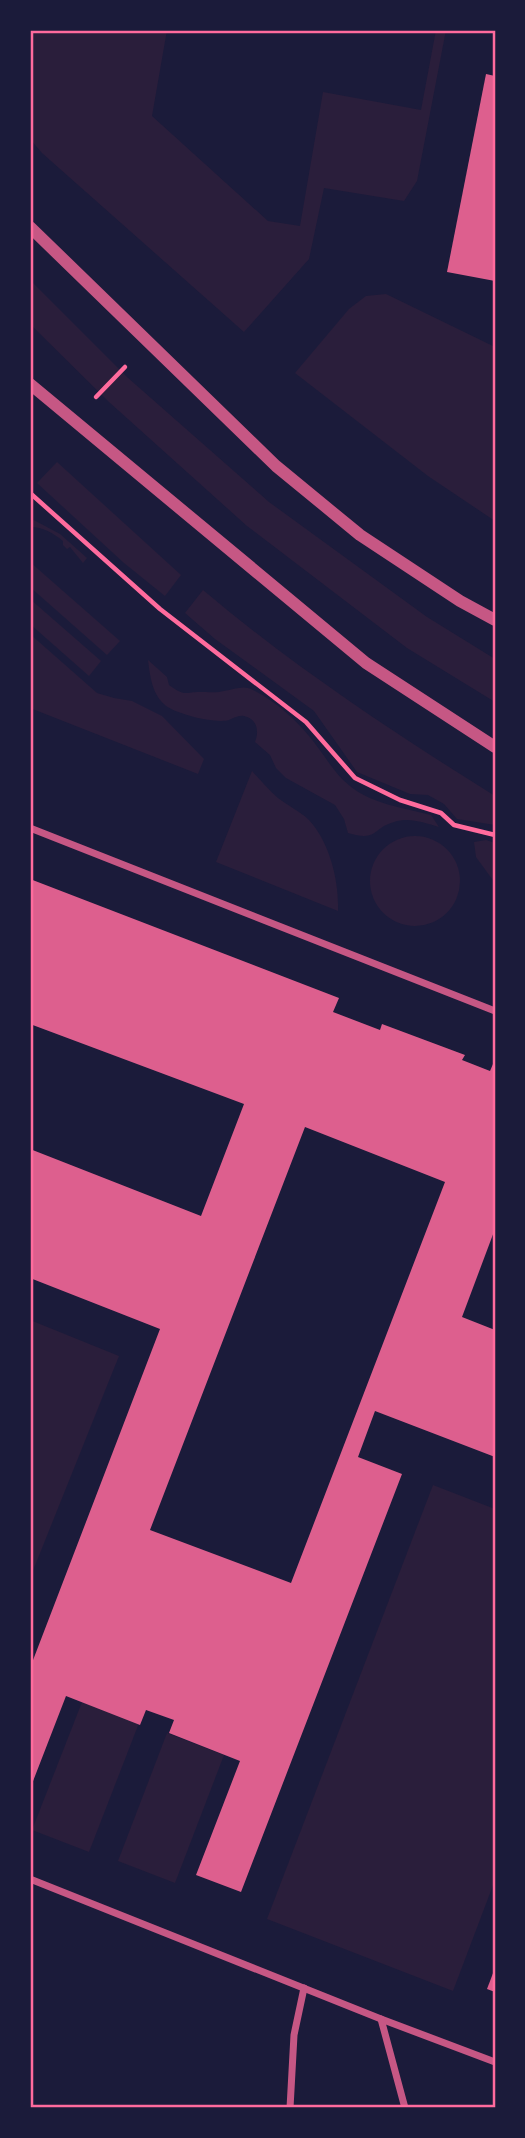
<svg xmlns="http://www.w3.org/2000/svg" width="525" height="2138" font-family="Commissioner,sans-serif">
  <rect width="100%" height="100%" fill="#1b1b3a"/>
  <g fill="#2a1e3b">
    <polygon points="30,30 167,30 152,116 268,221 300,226 323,92 421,110 436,30 446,30 417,181 404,201 324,188 309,259 244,332 42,153 30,139"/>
    <polygon points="30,280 127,377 269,502 427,617 495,659 495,702 407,648 247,526 109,402 30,324"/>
    <polygon points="386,294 495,347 495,521 428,476 295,373 349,309 366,296"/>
    <polygon points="57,462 181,575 165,596 124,563 37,483"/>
    <path d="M30 518 60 534 87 558 83 563 70 547 67 549 63 545V541C53 533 43 527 30 527Z"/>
    <polygon points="30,562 120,641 107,655 30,587"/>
    <path d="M203 590C294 667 394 733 495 796V825L457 819 444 804 428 795 410 794 357 772 314 711 215 639 185 613Z"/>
    <polygon points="30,599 101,661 89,676 30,624"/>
    <polygon points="30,634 97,693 114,698 132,701 162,716 204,759 198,774 30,708"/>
    <path d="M148 660 167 677 169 685C187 698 185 691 203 692 211 692 217 693 224 691 236 689 244 684 255 691 276 702 294 718 309 736 323 752 333 773 350 786 372 804 404 808 431 815L439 827C424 823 410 817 394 822 372 828 378 842 348 833L344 819 335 805 286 778 276 768 270 755 255 742C259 732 258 719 244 716 238 715 234 718 229 720 216 724 175 714 165 705 152 694 150 676 148 660Z"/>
    <path d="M252 771C260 780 269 790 278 798 288 806 300 811 309 820 330 843 339 881 338 911L216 862Z"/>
    <circle cx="415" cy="881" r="45"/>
    <polygon points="486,840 495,843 495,883 476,857 474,842"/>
    <polygon points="30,1320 119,1356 30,1578"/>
    <polygon points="433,1485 495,1509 495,1880 453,1991 267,1919"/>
    <polygon points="82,1702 139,1723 89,1852 32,1830"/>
    <polygon points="167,1733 224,1755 175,1883 118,1861"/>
  </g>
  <g fill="#dd5f8e" fill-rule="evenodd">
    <polygon points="486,74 495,76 495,281 447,272"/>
    <path d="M30 879 339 998 333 1012 380 1030 382 1024 465 1055 462 1060 490 1071 493 1064 495 1065V1229L462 1317 495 1330V1457L375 1411 358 1457 402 1474 241 1892 196 1875 240 1761 169 1733 174 1720 146 1710 140 1725 66 1696 30 1789V1668L160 1329 30 1278V1149L201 1216 244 1104 30 1024ZM305 1127 445 1182 291 1583 150 1530Z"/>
    <polygon points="495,1968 495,1992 487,1989"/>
  </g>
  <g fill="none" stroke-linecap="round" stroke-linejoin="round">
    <g stroke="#ff6b9d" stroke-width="4.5">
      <polyline points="96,397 125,367"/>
      <polyline points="30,493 160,609 306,722 355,778 400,800 441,813 454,825 495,835"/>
    </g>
    <g stroke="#c65784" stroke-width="7">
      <polyline points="30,828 495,1011"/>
      <polyline points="30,1879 381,2019 495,2062"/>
      <polyline points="381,2019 405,2108"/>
      <polyline points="290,2108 294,2035 304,1988"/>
    </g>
    <g stroke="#c65784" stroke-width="12">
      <polyline points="30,227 276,466 360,535 460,601 495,620"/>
      <polyline points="30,384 366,663 495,747"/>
    </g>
  </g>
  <rect width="525" height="2138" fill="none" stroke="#1b1b3a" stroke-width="63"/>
  <rect x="32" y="32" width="462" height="2074" fill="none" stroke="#ff6b9d" stroke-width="2.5"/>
</svg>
